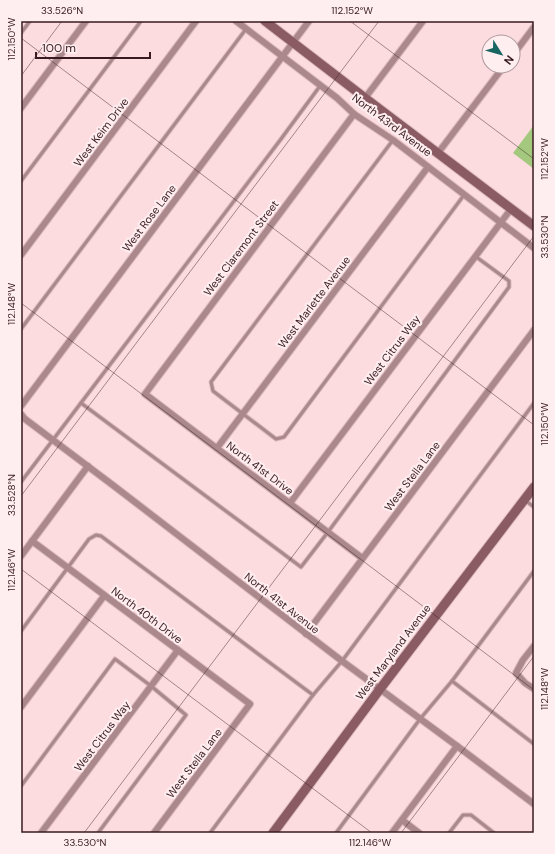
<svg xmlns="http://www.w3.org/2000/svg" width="555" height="854" font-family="'DM Sans',sans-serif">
  <rect width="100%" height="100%" fill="#fddce0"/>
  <polygon fill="#a4c97e" points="534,125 534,169 513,153"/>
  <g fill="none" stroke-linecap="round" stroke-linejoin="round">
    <g stroke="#dab9bd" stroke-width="5">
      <g id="lane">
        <polyline points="21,33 30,21"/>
        <polyline points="393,140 211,382 213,391 276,439 284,437 464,195"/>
        <polyline points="21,181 141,21"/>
        <polyline points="21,329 246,29"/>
        <polyline points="81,403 301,567 328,532 509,287 509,281 475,256"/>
        <polyline points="21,482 281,139 320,86"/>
        <polyline points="526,501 534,507"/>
        <polyline points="21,631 89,539 96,535 101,536 313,695"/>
        <polyline points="452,681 534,744"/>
        <polyline points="21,786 115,659 151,686 186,715 98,833"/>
        <polyline points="210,833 313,695 342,661 534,403"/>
        <polyline points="336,833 420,719 452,681 534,571"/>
        <polyline points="449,833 463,815 471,815 494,833"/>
      </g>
    </g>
    <g stroke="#dab9bd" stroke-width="8">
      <g id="street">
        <polyline points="236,21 337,98 354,114 393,140 534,248"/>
        <polyline points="513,55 534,27"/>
        <polyline points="365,98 423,21"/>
        <polyline points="21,108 86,21"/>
        <polyline points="354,114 145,394 362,558"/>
        <polyline points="438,153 504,66"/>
        <polyline points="21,255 196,21"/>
        <polyline points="21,406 309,21"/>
        <polyline points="21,414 25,419 114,486 342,661 457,746 534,804"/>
        <polyline points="217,448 428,167"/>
        <polyline points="290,503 511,209"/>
        <polyline points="32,541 250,704 154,833"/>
        <polyline points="21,556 88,466"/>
        <polyline points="306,634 534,330"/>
        <polyline points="534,646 523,660 516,673 525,683 534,689"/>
        <polyline points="21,707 104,596"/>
        <polyline points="402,820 419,833"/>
        <polyline points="41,833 178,650"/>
        <polyline points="392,833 457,746"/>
      </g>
    </g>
    <g stroke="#dab9bd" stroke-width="11">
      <g id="secondary">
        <polyline points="265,21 369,101 534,226"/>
        <polyline points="273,833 380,689 534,487"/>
      </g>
    </g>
    <use href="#lane" stroke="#aa888c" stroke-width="3"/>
    <use href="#street" stroke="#aa888c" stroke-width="6"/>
    <use href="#secondary" stroke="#8a5b62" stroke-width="9"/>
  </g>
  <path fill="none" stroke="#381b20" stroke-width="1" stroke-opacity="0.45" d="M350 21 534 159M21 38 534 425M21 76 62 21M21 303 534 690M21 496 379 21M21 569 372 833M84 833 534 236M401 833 534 656"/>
  <g text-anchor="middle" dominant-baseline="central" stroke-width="4" stroke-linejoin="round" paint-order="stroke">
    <g font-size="11" fill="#381b20" stroke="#ffeef0">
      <text transform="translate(392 125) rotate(37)">North 43rd Avenue</text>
      <text transform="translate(101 132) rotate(-53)">West Keim Drive</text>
      <text transform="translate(149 218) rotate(-53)">West Rose Lane</text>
      <text transform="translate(241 248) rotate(-53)">West Claremont Street</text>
      <text transform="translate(314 302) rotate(-53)">West Marlette Avenue</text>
      <text transform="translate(392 350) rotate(-53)">West Citrus Way</text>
      <text transform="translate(260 468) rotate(37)">North 41st Drive</text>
      <text transform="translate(412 476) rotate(-53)">West Stella Lane</text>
      <text transform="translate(282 603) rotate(38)">North 41st Avenue</text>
      <text transform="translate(147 615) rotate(37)">North 40th Drive</text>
      <text transform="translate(393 652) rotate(-53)">West Maryland Avenue</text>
      <text transform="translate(102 736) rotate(-53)">West Citrus Way</text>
      <text transform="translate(194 763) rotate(-53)">West Stella Lane</text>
    </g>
  </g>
  <rect width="555" height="854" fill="none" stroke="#ffeef0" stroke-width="44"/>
  <g transform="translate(501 54) rotate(127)"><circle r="19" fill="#ffeef0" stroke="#af9a9d"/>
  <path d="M0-3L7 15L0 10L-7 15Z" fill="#186662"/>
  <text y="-6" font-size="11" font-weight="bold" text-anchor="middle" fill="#381b20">N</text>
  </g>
  <path d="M36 52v6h114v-6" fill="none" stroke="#381b20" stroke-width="2"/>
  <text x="42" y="52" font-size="12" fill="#381b20" stroke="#ffeef0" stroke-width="3" paint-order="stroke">100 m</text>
  <rect x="22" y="22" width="511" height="810" fill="none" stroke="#381b20" stroke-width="1.5"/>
  <g font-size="10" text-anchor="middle" fill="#381b20">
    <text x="62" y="14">33.526°N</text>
    <text x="352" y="14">112.152°W</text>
    <text transform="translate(11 39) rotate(-90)" y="4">112.150°W</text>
    <text transform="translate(544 159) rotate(-90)" y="4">112.152°W</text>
    <text transform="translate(544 237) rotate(-90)" y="4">33.530°N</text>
    <text transform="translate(11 304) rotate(-90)" y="4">112.148°W</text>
    <text transform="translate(544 424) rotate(-90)" y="4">112.150°W</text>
    <text transform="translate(11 495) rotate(-90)" y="4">33.528°N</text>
    <text transform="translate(11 570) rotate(-90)" y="4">112.146°W</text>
    <text transform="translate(544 689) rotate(-90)" y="4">112.148°W</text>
    <text x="85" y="846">33.530°N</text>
    <text x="370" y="846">112.146°W</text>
  </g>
</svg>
